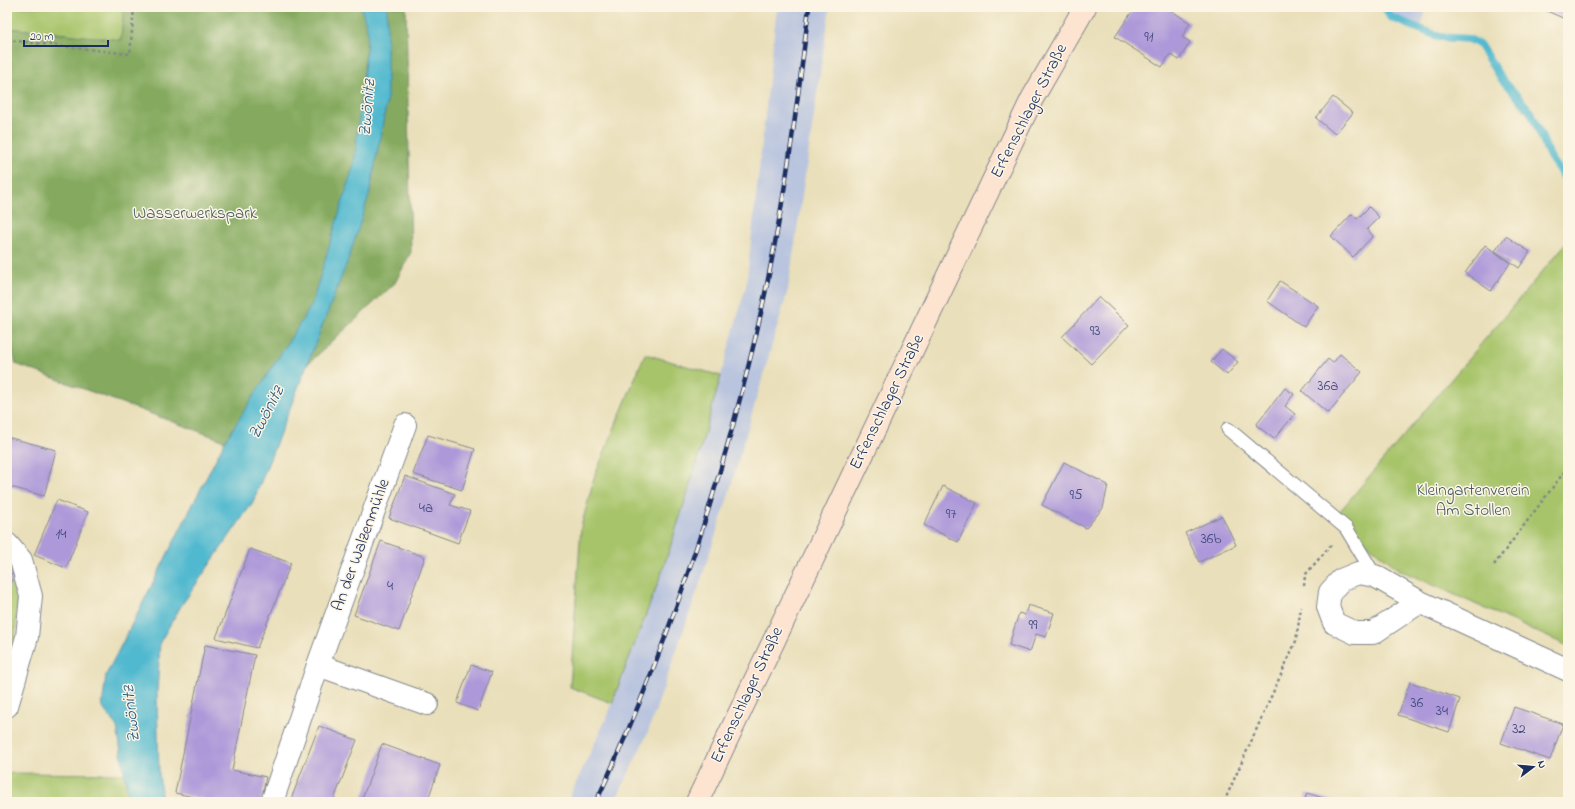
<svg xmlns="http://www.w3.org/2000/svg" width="1575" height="809" font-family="'Indie Flower',sans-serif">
  <rect width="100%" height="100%" fill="#fcf5e5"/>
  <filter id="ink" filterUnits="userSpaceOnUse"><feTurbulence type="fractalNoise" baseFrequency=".025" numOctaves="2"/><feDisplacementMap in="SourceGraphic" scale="8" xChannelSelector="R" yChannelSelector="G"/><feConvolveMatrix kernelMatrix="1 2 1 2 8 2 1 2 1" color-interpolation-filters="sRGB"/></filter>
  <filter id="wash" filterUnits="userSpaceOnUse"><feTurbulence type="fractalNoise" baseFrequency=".012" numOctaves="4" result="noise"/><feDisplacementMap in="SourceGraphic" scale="16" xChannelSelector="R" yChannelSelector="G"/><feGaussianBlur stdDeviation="0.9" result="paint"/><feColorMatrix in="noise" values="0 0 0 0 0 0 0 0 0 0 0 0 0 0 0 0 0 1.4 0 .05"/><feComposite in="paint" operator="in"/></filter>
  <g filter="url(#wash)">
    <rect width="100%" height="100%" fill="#e9dfba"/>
    <g fill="#b9c4de">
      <polygon points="777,7 830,7 788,290 727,500 699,586 648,732 615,802 567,802 607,717 661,575 688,492 746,286"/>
      <polygon points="1374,7 1427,7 1420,29"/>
    </g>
    <g fill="#a7c46b" stroke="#617a64">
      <polygon points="7,7 124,7 121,40 7,28"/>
      <polygon points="1568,241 1568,646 1400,570 1334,518"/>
      <polygon points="645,354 721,376 688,492 661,575 612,703 570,687 581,527 595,475"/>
      <polygon points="7,554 10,557 19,592 15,634 7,663"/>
      <polygon points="7,773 125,774 129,802 7,802"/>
    </g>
    <polygon fill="#85aa5f" stroke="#506c5e" points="124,7 406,7 411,252 395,283 225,441 16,364 7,328 7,28 121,40"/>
    <polygon fill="#51b9cf" stroke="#367496" points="361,7 386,7 387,9 387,101 369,196 347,263 253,502 181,606 160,642 157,694 159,773 162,802 129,802 117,727 102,707 106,675 225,441 311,306 354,164 368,32"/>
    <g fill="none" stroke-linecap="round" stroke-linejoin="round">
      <polyline stroke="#51b9cf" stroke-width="8" points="1385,7 1390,17 1440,37 1469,39 1479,44 1500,77 1531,112 1550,157 1568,182"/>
    </g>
    <g id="blocks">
      <g fill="#ad99d9">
        <polygon points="1135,7 1166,7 1190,23 1182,37 1190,42 1179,60 1170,54 1162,67 1115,37"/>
        <polygon points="1538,7 1568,7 1568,11 1565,19"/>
        <polygon points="1333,97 1353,113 1335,134 1316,118"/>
        <polygon points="1369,207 1379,217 1367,229 1373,236 1353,257 1331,236 1352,214 1357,219"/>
        <polygon points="1506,236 1530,252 1519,268 1495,251"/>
        <polygon points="1485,245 1510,263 1491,291 1465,273"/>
        <polygon points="1280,281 1318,306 1304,327 1267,301"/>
        <polygon points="1099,297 1129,325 1091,364 1062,337"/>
        <polygon points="1222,349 1238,362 1227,375 1211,362"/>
        <polygon points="1340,354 1362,372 1328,413 1302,391 1328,359 1333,363"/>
        <polygon points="1285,388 1294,394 1285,406 1295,414 1274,439 1256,425"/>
        <polygon points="428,435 475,449 462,490 413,474"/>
        <polygon points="7,437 56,450 44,496 7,486"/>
        <polygon points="1064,462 1108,485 1103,508 1086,528 1042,505"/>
        <polygon points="405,476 455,494 450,505 470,511 458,543 389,518"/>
        <polygon points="943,486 977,503 958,542 924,525"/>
        <polygon points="57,500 88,512 66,568 34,555"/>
        <polygon points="1222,516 1236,545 1199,562 1185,533"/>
        <polygon points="381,541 425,557 399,631 354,615"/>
        <polygon points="250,549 291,563 257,648 216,638"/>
        <polygon points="7,572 14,575 7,592"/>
        <polygon points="1028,605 1054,613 1046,637 1036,634 1030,652 1009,645 1019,613 1025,615"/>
        <polygon points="205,645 255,655 232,770 266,777 261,802 216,802 175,793"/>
        <polygon points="471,665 492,672 478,711 457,703"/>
        <polygon points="1410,682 1460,699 1449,732 1398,715"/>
        <polygon points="1514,707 1563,724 1550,760 1501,743"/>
        <polygon points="319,726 357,740 333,802 290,802"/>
        <polygon points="382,744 440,765 427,802 361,802"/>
        <polygon points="1307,793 1336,802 1304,802"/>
      </g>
    </g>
  </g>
  <g filter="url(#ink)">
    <use href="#blocks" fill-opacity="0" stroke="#82878c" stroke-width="1"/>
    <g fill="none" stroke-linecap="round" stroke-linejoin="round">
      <g stroke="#82878c" stroke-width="15">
        <polyline id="lane" points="1228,429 1346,528 1375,576"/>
      </g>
      <g stroke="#82878c" stroke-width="24">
        <g id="street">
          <polyline points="7,544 21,560 31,596 27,637 7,706"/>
          <polyline points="1420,602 1373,633 1355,633 1334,623 1328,607 1330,592 1341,580 1358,573 1375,576 1420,602 1568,670"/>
          <polyline points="318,665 427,704"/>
          <polyline points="272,802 318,665 405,425"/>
        </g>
      </g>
      <g stroke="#82878c" stroke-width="24">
        <polyline id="secondary" points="697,802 1032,99 1085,7"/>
      </g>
      <g stroke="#82878c" stroke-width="2.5" stroke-dasharray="3 3" stroke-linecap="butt">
        <polyline points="7,40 130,54 134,7"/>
        <polyline points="1494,565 1568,467"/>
        <polyline points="1304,586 1305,575 1331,545"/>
        <polyline points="1224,802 1296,641 1301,607"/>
      </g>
      <use href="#lane" stroke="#fff" stroke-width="13"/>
      <use href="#street" stroke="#fff" stroke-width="22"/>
      <use href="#secondary" stroke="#fde4d1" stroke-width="22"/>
      <g stroke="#1b2f5e" stroke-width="4.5">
        <path id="rail" d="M596 802C666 653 718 495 756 335 781 227 796 117 809 7"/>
      </g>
      <use href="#rail" stroke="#fcf5e5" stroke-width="3" stroke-dasharray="9" stroke-linecap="butt"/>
    </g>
  </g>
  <g text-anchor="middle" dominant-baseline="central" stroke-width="3" stroke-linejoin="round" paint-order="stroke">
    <g font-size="15" fill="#404a7d">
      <text x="1149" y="37">91</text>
      <text x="1095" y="331">93</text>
      <text x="1328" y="386">36a</text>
      <text x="1076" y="495">95</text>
      <text x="426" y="508">4a</text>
      <text x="951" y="514">97</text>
      <text x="61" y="534">14</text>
      <text x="1211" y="539">36b</text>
      <text x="390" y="586">4</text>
      <text x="1033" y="625">99</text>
      <text x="1417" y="703">36</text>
      <text x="1442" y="711">34</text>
      <text x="1519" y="729">32</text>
    </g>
    <g font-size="17" fill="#1b2f5e" stroke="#fcf5e5">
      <text transform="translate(1029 111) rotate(-63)">Erfenschlager Straße</text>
      <text transform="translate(887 402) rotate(-64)">Erfenschlager Straße</text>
      <text transform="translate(361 545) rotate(-70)">An der Walzenmühle</text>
      <text transform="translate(747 695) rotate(-65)">Erfenschlager Straße</text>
    </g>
    <g font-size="17" fill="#455c62" stroke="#fcf5e5">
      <text x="195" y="213">Wasserwerkspark</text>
      <text x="1473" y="490">Kleingartenverein<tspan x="1473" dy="20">Am Stollen</tspan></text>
    </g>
    <g font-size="18" font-style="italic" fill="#2b5880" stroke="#fcf5e5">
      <text transform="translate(368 108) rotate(-85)">Zwönitz</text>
      <text transform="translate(267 413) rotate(-62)">Zwönitz</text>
      <text transform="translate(132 714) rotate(-96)">Zwönitz</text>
    </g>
  </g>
  <rect width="1575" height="809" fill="none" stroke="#fcf5e5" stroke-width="24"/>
  <g transform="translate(1533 767) rotate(74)" stroke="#fcf5e5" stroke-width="3" paint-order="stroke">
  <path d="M0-3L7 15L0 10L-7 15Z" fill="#1b2f5e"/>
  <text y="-6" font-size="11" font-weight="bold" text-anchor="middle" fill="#1b2f5e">N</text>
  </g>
  <path d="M24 40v6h84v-6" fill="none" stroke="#1b2f5e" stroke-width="2"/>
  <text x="30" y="40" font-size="12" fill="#1b2f5e" stroke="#fcf5e5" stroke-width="3" paint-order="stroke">20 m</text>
</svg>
